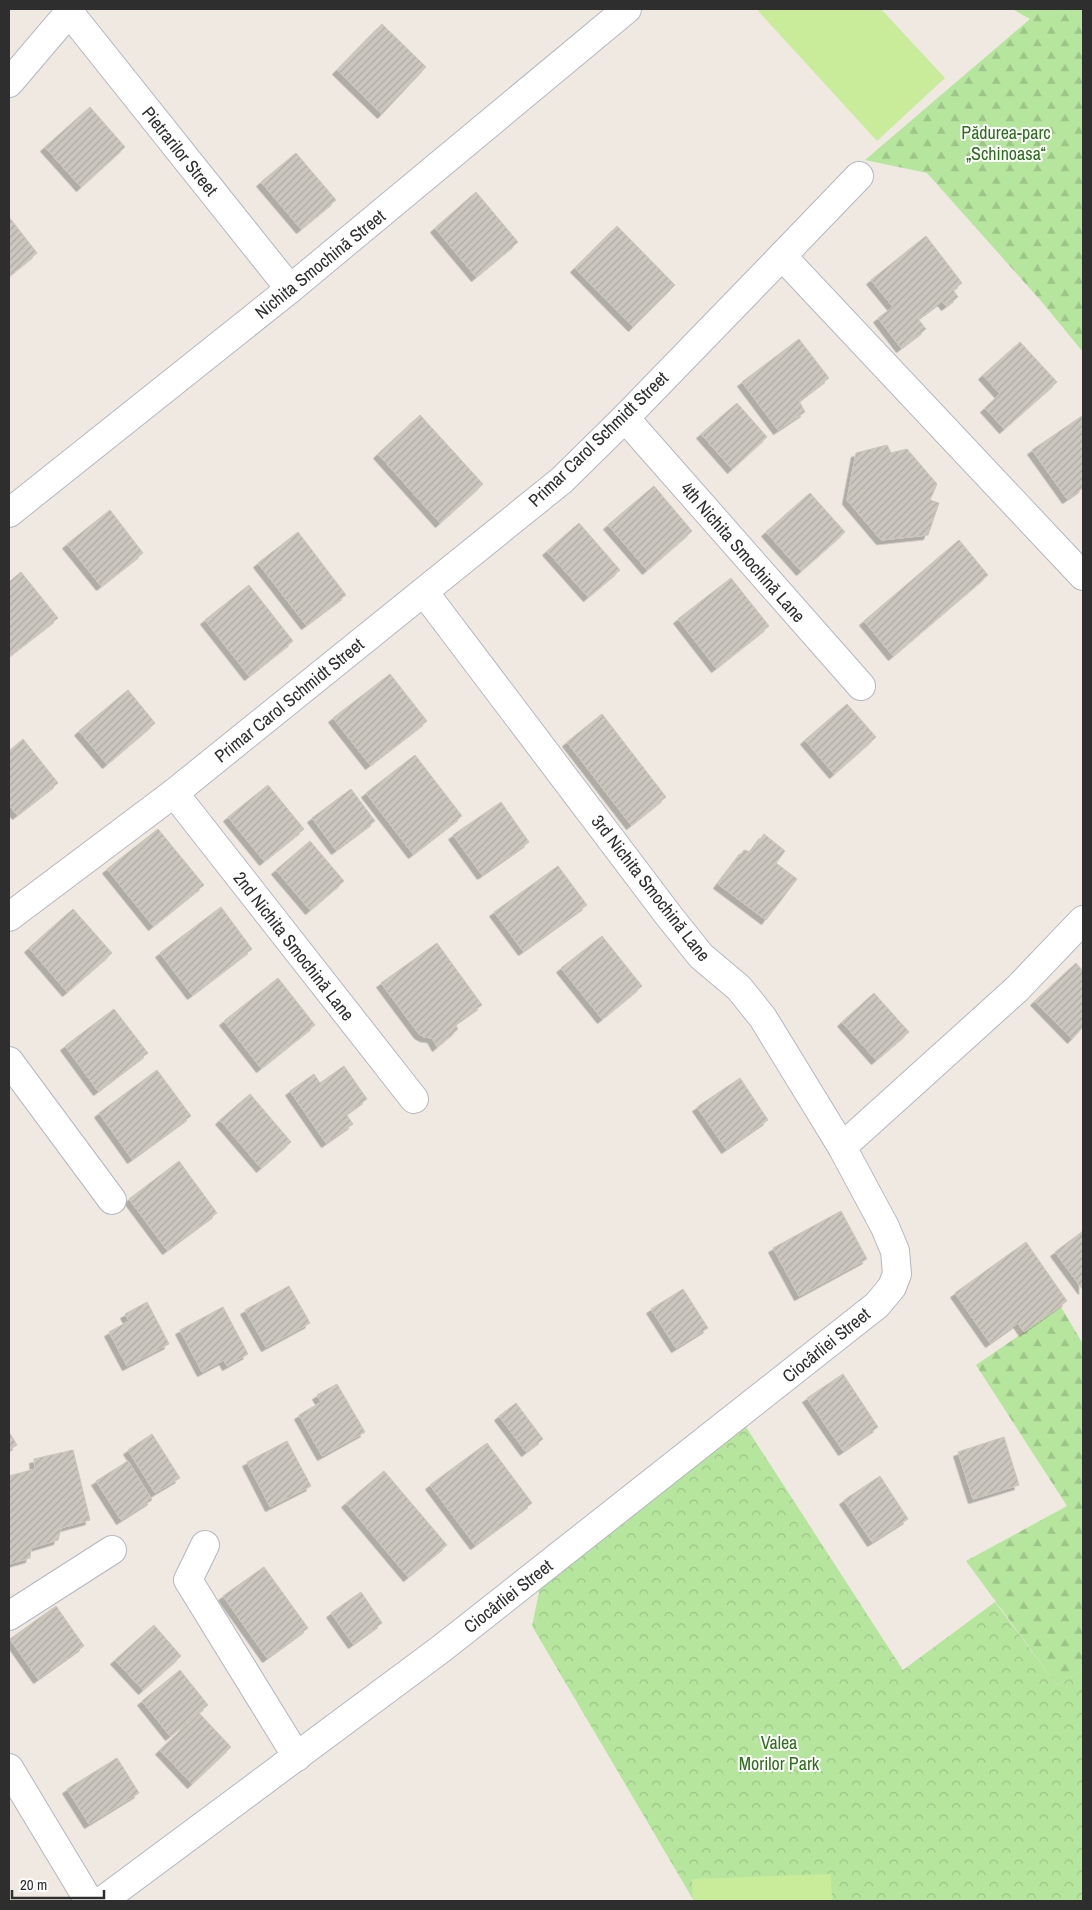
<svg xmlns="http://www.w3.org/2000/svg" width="1092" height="1910" font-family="'Archivo Narrow',sans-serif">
  <defs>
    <pattern id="forest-firs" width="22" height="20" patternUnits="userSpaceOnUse" patternTransform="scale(1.25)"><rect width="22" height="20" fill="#b6e59e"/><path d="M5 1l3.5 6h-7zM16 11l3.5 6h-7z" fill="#9dc588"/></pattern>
    <pattern id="park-crowns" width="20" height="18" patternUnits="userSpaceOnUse" patternTransform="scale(1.25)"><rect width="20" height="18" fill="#b6e59e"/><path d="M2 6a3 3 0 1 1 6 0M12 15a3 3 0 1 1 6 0" fill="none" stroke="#9dc588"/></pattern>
    <pattern id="building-hatch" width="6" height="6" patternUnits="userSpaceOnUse" patternTransform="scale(1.25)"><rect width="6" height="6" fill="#cbc7bf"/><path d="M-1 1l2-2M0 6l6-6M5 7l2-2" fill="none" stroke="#afaba4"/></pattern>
    <filter id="shadow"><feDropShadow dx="-4.5" dy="4.5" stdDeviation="0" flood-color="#0004"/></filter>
  </defs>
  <rect width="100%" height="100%" fill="#efe9e1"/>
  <g fill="url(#forest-firs)">
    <polygon points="1012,9 1083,9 1083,352 1041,301 927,173 865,160 1030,19"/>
    <polygon points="1061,1307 1083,1344 1083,1670 1057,1685 966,1561 1067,1506 976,1365"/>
  </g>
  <polygon fill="url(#park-crowns)" points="744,1424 903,1670 995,1602 1057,1685 1083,1670 1083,1901 694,1901 532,1626 540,1587"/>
  <g fill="#c9ec9a">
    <polygon points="760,9 881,9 945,78 877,141 758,11"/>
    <polygon points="831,1874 832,1901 693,1901 692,1879"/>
  </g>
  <g fill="url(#building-hatch)" stroke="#cbc5ba" filter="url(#shadow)">
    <polygon points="382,24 426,67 382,114 337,70"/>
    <polygon points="90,107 125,147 81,187 45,147"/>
    <polygon points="296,153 336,200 301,229 261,182"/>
    <polygon points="476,192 518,242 476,277 435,228"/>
    <polygon points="9,217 37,253 9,276"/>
    <polygon points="617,226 675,285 633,327 575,268"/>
    <polygon points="926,236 962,283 953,290 958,297 946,306 942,301 918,319 926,329 901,348 878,318 893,307 871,280"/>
    <polygon points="799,339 829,378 799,401 805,412 778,430 742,382"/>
    <polygon points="1020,342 1057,382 1004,429 985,408 1000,394 983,375"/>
    <polygon points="737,403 767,437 732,469 701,434"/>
    <polygon points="420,415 483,484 440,523 378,454"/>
    <polygon points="1082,416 1083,488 1067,499 1032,450"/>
    <polygon points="887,445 891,453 907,449 937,484 930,500 939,503 928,535 881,540 847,500 856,453"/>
    <polygon points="654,486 692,531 647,570 608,525"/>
    <polygon points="810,493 845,532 801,571 766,532"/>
    <polygon points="110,510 143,553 101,586 67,544"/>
    <polygon points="579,523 620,570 588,597 547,551"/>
    <polygon points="298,532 346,595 306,625 258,563"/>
    <polygon points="959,540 988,575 893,656 864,621"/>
    <polygon points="21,572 58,618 9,656 9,582"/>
    <polygon points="731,578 769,626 716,668 678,619"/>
    <polygon points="249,585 293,641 249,676 205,620"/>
    <polygon points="390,674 427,721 370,765 333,718"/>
    <polygon points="128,690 155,723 107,764 79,731"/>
    <polygon points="847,704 876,737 834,774 805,740"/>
    <polygon points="602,714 666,797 631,825 567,742"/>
    <polygon points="23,739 58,783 17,815 9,805 9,751"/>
    <polygon points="415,755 462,816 413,854 366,793"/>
    <polygon points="268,785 304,829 264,861 228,817"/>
    <polygon points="351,789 375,821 336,850 312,818"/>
    <polygon points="501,802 529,842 482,875 453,835"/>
    <polygon points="158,829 204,885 153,926 107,869"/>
    <polygon points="764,834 785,851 776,863 797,879 766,920 718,884 744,850 751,852"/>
    <polygon points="310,841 344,881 310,910 276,870"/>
    <polygon points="558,866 587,905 523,951 494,912"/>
    <polygon points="221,907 252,949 192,995 160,953"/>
    <polygon points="73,909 112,953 67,992 29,948"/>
    <polygon points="602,936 642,986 602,1019 561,968"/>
    <polygon points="437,943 482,1005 455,1024 458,1029 437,1047 432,1038 424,1037 419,1034 381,983"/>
    <polygon points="1076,963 1083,971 1083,1027 1072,1039 1035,1001"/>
    <polygon points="278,978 315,1025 261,1068 224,1021"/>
    <polygon points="874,993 909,1032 876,1060 842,1022"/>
    <polygon points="114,1009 148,1053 98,1091 65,1046"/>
    <polygon points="344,1066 367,1099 346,1114 353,1124 326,1143 290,1091 314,1074 320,1083"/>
    <polygon points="157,1070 191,1116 132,1159 99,1113"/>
    <polygon points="740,1078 768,1120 726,1149 697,1107"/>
    <polygon points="250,1094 291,1142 261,1168 220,1120"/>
    <polygon points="179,1161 217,1213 167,1250 129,1199"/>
    <polygon points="841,1211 867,1259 799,1296 773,1248"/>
    <polygon points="1083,1231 1083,1290 1055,1252"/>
    <polygon points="1026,1242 1067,1301 1024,1332 1018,1323 990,1343 955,1293"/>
    <polygon points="289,1286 310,1323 266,1347 245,1310"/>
    <polygon points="683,1289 708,1328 676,1348 651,1309"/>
    <polygon points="147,1302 169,1344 127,1366 109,1332 129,1321 125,1314"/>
    <polygon points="223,1307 248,1354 227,1366 224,1360 202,1372 180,1330"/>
    <polygon points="843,1374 878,1427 843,1451 807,1398"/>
    <polygon points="337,1384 365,1432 322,1456 299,1415 321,1402 317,1395"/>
    <polygon points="516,1403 543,1439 526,1452 499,1416"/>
    <polygon points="9,1432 17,1445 9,1450"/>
    <polygon points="152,1434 180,1478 155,1493 128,1450"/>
    <polygon points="1004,1437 1019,1485 973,1499 958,1452"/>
    <polygon points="287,1441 311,1486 270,1507 247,1462"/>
    <polygon points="487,1443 532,1503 475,1545 430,1485"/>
    <polygon points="73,1450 90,1520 61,1528 58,1540 31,1548 30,1558 9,1564 9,1476 35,1469 34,1459"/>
    <polygon points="128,1461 152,1500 121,1520 96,1481"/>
    <polygon points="384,1471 447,1545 408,1577 346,1503"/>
    <polygon points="880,1476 908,1519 872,1542 844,1500"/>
    <polygon points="264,1567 308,1628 267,1658 223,1596"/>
    <polygon points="361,1592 382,1623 353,1644 331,1613"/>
    <polygon points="56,1606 84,1646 38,1679 10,1639"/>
    <polygon points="154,1625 181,1656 143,1690 115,1660"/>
    <polygon points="180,1670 208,1705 170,1736 142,1701"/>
    <polygon points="199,1713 231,1747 192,1784 160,1750"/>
    <polygon points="117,1758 139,1793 89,1824 67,1789"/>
  </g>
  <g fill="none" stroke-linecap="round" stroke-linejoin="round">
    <g stroke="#b4b7c1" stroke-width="30">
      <g id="minor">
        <polyline points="69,12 290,289"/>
        <polyline points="9,83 72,9"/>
        <polyline points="782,256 859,176"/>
        <polyline points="625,418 861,686"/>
        <polyline points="9,513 290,289 627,9"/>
        <polyline points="174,793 414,1099"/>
        <polyline points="9,917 174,793 562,480 625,418 782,256 1083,576"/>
        <polyline points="9,1061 112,1200"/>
        <polyline points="842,1147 1017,989 1083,920"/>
        <polyline points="205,1545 188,1580 297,1757"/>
        <polyline points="9,1616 112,1550"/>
        <polyline points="9,1768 89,1901"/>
        <polyline points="102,1901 441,1649 877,1305 892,1287 897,1274 895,1251 885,1227 842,1147 763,1018 739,988 701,956 669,916 424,592"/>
      </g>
    </g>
    <use href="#minor" stroke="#fff" stroke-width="28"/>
  </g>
  <g text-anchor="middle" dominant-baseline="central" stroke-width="4" stroke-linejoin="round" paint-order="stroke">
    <g font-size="18" fill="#2c6e1b" stroke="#fff">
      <text x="1006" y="132">Pădurea-parc<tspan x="1006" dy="21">„Schinoasa“</tspan></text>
      <text x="779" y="1742">Valea<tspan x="779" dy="21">Morilor Park</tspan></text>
    </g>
    <g font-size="18" fill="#2e2e2e" stroke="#fff">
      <text transform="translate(180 151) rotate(51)">Pietrarilor Street</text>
      <text transform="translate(320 264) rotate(-39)">Nichita Smochină Street</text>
      <text transform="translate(598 439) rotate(-44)">Primar Carol Schmidt Street</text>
      <text transform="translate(743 552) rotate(49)">4th Nichita Smochină Lane</text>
      <text transform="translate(289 700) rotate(-39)">Primar Carol Schmidt Street</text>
      <text transform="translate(651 888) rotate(52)">3rd Nichita Smochină Lane</text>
      <text transform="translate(294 946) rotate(52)">2nd Nichita Smochină Lane</text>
      <text transform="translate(826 1345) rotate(-39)">Ciocârliei Street</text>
      <text transform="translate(508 1596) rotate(-38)">Ciocârliei Street</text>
    </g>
  </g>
  <rect width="1092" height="1910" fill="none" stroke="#2e2e2e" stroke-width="20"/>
  <path d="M12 1890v8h92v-8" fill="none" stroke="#2e2e2e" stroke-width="2.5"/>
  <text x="20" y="1890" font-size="15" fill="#2e2e2e" stroke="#ffffff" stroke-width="4" paint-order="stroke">20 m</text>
</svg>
